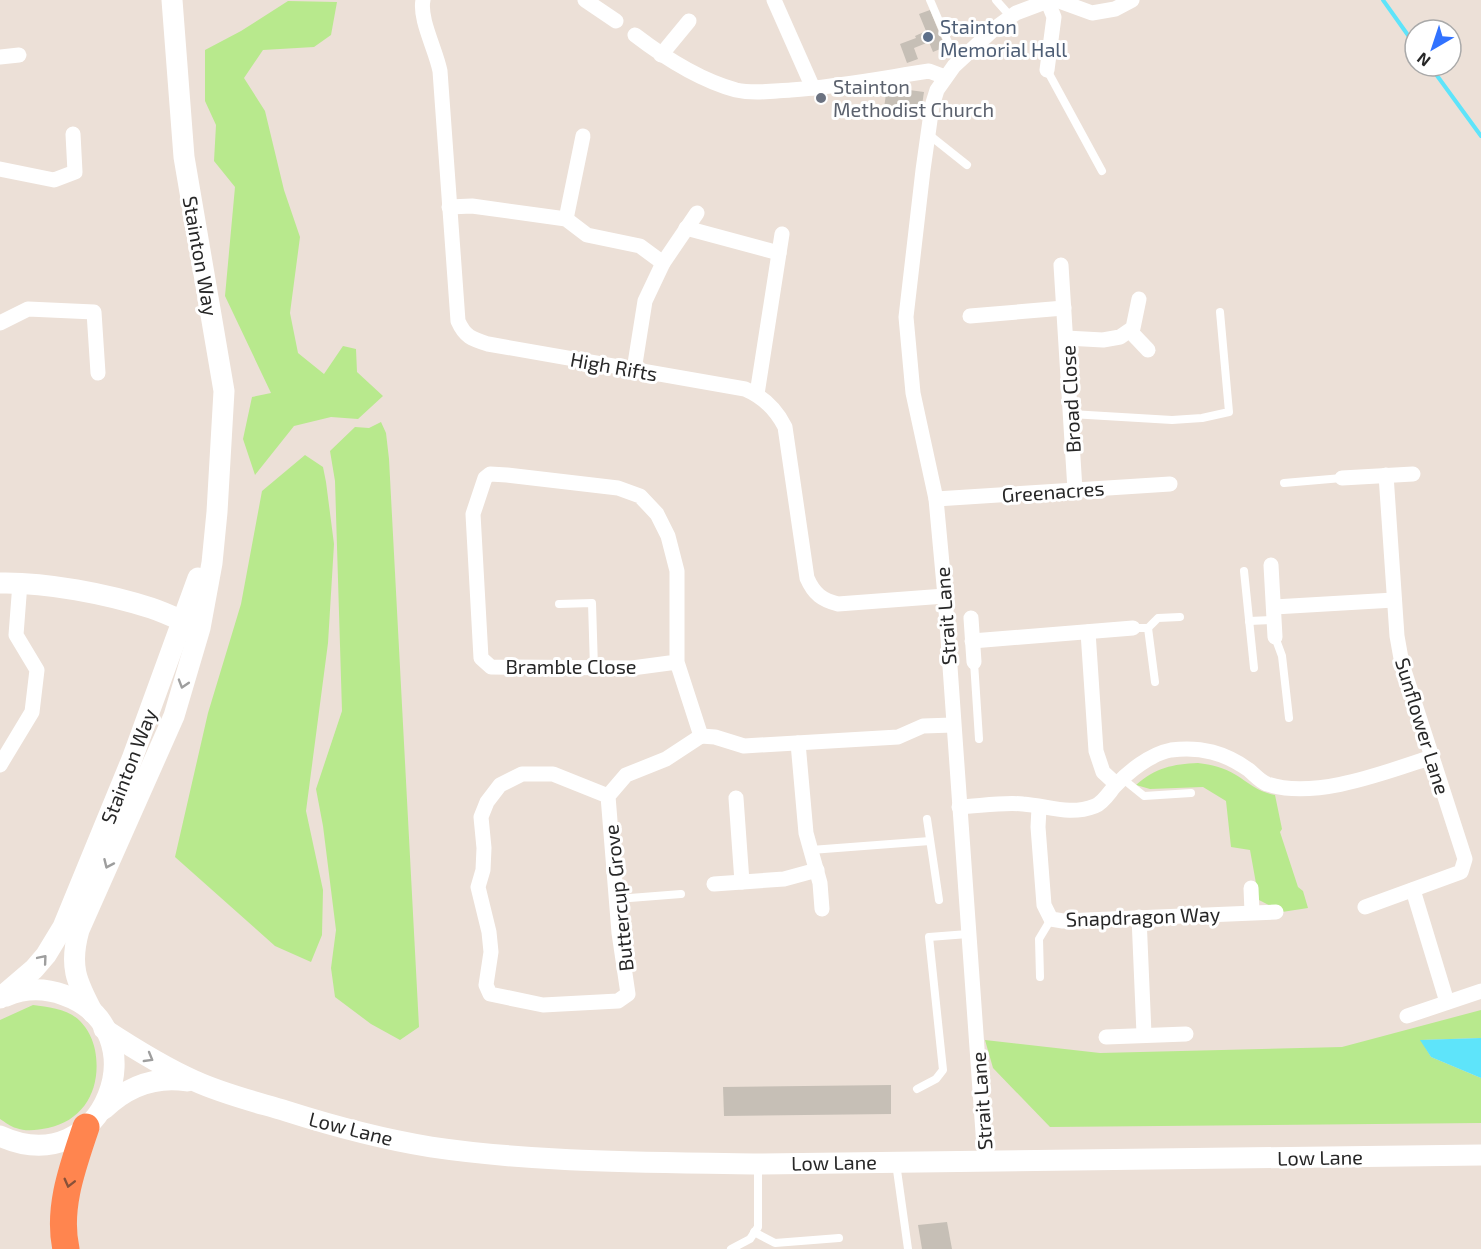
<svg xmlns="http://www.w3.org/2000/svg" width="1481" height="1249" font-family="'Exo 2',sans-serif">
  <rect width="100%" height="100%" fill="#ece0d7"/>
  <g fill="#b8e98d">
    <polygon points="288,1 337,2 331,35 314,47 263,50 244,78 265,111 284,190 300,237 290,313 298,353 324,374 343,346 356,349 357,372 383,396 358,419 331,417 294,426 255,475 243,439 252,397 271,393 225,296 235,187 214,161 216,125 205,101 205,50 241,31"/>
    <polygon points="381,422 386,433 389,459 419,1027 400,1040 371,1024 335,997 331,968 336,930 323,826 316,789 342,711 335,481 330,451 355,427 369,428"/>
    <polygon points="305,455 323,467 326,482 334,544 328,643 306,811 323,890 322,935 311,962 275,946 175,857 208,713 241,604 262,491"/>
    <path d="M1198 763C1212 765 1223 767 1236 775 1249 783 1258 792 1275 795L1282 829 1280 832 1298 887 1303 891 1308 908 1282 912 1259 900 1250 850 1231 847 1226 801 1203 787 1150 789 1136 785C1155 768 1173 764 1198 763Z"/>
    <path d="M33 1005C49 1007 68 1009 80 1021 88 1029 93 1040 95 1050 102 1086 86 1120 48 1128 38 1130 26 1132 16 1128 11 1127 5 1122 0 1119V1020Z"/>
    <polygon points="1481,1010 1481,1038 1421,1040 1431,1057 1481,1078 1481,1123 1050,1127 993,1068 985,1040 1100,1053 1342,1047"/>
  </g>
  <polygon fill="#5ee4fa" points="1481,1038 1481,1078 1431,1057 1420,1040"/>
  <g fill="none" stroke-linecap="round" stroke-linejoin="round">
    <g stroke="#5ee4fa" stroke-width="4">
      <polyline points="1383,0 1415,45"/>
      <polyline points="1430,66 1481,136"/>
    </g>
  </g>
  <g fill="#c6bfb6">
    <polygon points="930,10 945,47 933,52 929,42 914,48 918,59 907,63 900,44 916,38 915,36 926,31 919,14"/>
    <polygon points="887,87 924,92 921,112 884,108"/>
    <polygon points="891,1085 891,1114 724,1116 723,1087"/>
    <polygon points="947,1222 952,1249 922,1249 918,1225"/>
  </g>
  <g fill="none" stroke-linecap="round" stroke-linejoin="round">
    <g stroke="#fff" stroke-width="8">
      <polyline points="930,0 957,63"/>
      <polyline points="996,0 1011,17"/>
      <polyline points="1047,70 1102,171"/>
      <polyline points="928,134 967,165"/>
      <polyline points="1071,414 1172,420 1202,418 1229,412 1220,312"/>
      <polyline points="1284,483 1342,478"/>
      <polyline points="1244,571 1254,668"/>
      <polyline points="559,604 592,603 594,668"/>
      <polyline points="1249,621 1274,620"/>
      <polyline points="1133,628 1148,628 1158,618 1180,617"/>
      <polyline points="1148,628 1155,682"/>
      <polyline points="1275,637 1282,656 1289,718"/>
      <polyline points="974,662 979,739"/>
      <polyline points="1123,779 1144,796 1191,793"/>
      <polyline points="927,819 939,900"/>
      <polyline points="811,850 930,841"/>
      <polyline points="617,899 681,894"/>
      <polyline points="1040,977 1039,939 1051,919"/>
      <polyline points="917,1089 936,1079 943,1070 929,937 968,934"/>
      <polyline points="896,1163 908,1249"/>
      <polyline points="754,1232 775,1243 839,1238"/>
      <polyline points="731,1249 750,1239 758,1227 758,1165"/>
    </g>
    <g stroke="#fff" stroke-width="15">
      <path d="M423 0C419 19 436 50 440 71L458 321C465 337 472 339 488 344L745 389C764 397 776 409 785 427L807 578C814 594 822 600 838 604L945 596"/>
      <polyline points="585,0 616,21"/>
      <polyline points="774,0 813,88"/>
      <path d="M635 35C665 58 699 80 736 90 754 94 773 91 791 90 838 87 883 78 929 71L945 77"/>
      <polyline points="661,55 689,21"/>
      <polyline points="0,57 19,55"/>
      <polyline points="1047,70 1054,17 1047,0"/>
      <polyline points="0,169 54,180 75,172 73,134"/>
      <polyline points="449,207 472,206 566,219 587,235 640,246 663,263"/>
      <polyline points="566,219 583,136"/>
      <polyline points="686,228 779,253"/>
      <polyline points="1061,265 1075,490"/>
      <polyline points="970,316 1064,308"/>
      <polyline points="0,323 28,309 94,312 98,373"/>
      <polyline points="1130,331 1148,350"/>
      <polyline points="1066,338 1103,340 1120,337 1133,328 1139,299"/>
      <polyline points="634,370 645,301 663,263 697,213"/>
      <polyline points="757,394 782,234"/>
      <polyline points="1342,478 1413,474"/>
      <polyline points="936,499 1170,484"/>
      <polyline points="1271,565 1275,637"/>
      <polyline points="1274,607 1394,600"/>
      <polyline points="971,618 974,662"/>
      <polyline points="1088,632 1096,751 1103,772 1116,784"/>
      <polyline points="972,641 1133,628"/>
      <polyline points="677,662 632,668 491,667 481,658 473,514 485,478 490,474 507,475 618,488 640,496 657,514 668,536 677,571 677,662 701,736"/>
      <polyline points="701,736 715,737 744,746 898,737 923,726 953,725"/>
      <polyline points="798,743 806,833 820,883 822,909"/>
      <polyline points="0,765 32,712 37,670 16,635 20,583"/>
      <polyline points="608,796 553,774 522,774 500,785 487,802 481,817 484,848 483,870 478,887 489,932 491,952 486,985 490,994 543,1005 618,1001 628,994 619,933 608,796 626,775 666,759 701,736"/>
      <polyline points="736,798 742,882"/>
      <path d="M959 807C980 806 1003 802 1023 804 1049 806 1069 816 1095 806 1103 803 1109 793 1114 787 1128 772 1150 754 1171 750 1201 746 1225 753 1249 770 1255 775 1260 781 1267 784 1315 800 1386 772 1432 757"/>
      <polyline points="1039,808 1038,827 1044,905 1051,919 1063,921 1276,912"/>
      <polyline points="714,884 784,879 817,870"/>
      <polyline points="1251,888 1252,912"/>
      <polyline points="1413,890 1447,1002"/>
      <polyline points="1365,907 1461,872 1465,859 1402,664 1397,636 1386,475"/>
      <polyline points="1139,917 1144,1034"/>
      <polyline points="1407,1016 1481,991"/>
      <polyline points="1106,1037 1186,1034"/>
      <polyline points="985,1161 945,596 936,499 913,393 906,317 923,170 932,106 937,90 954,66 994,29 1016,13 1048,1 1059,1 1092,13 1115,9 1132,0"/>
    </g>
    <g stroke="#fff" stroke-width="21">
      <path d="M0 583C46 582 107 594 151 608 166 613 180 620 194 626"/>
      <polyline points="0,998 34,969 46,955 63,927 132,759 198,578"/>
      <path d="M93 1013C76 981 69 966 79 930L174 716 200 628 212 563 217 512 224 391 184 157 172 0"/>
      <path d="M104 1029C133 1048 163 1067 195 1081 223 1094 256 1102 286 1111 333 1126 382 1139 431 1147 539 1163 650 1162 758 1164L1481 1155"/>
      <path d="M104 1109C127 1087 155 1076 187 1081"/>
      <path d="M0 1136C105 1184 161 1029 64 995 45 988 25 988 6 996"/>
    </g>
    <path stroke="#ff854f" stroke-width="27" d="M66 1249C57 1208 73 1166 86 1127"/>
  </g>
  <defs><path id="oneway-chevron" d="M-2-3.5L2.5 0L-2 3.5" fill="none" stroke-width="1.6" stroke-linecap="round" stroke-linejoin="round" transform="scale(1.5)"/></defs>
  <g stroke="#9e9e9e">
    <use href="#oneway-chevron" transform="translate(183 684) rotate(107)"/>
    <use href="#oneway-chevron" transform="translate(108 864) rotate(114)"/>
    <use href="#oneway-chevron" transform="translate(43 959) rotate(-50)"/>
    <use href="#oneway-chevron" transform="translate(149 1058) rotate(30)"/>
  </g>
  <use stroke="#885139" href="#oneway-chevron" transform="translate(69 1183) rotate(104)"/>
  <circle fill="#5c6f8a" stroke="#fff" stroke-width="2" cx="928" cy="37" r="6"/>
  <circle fill="#6b7280" stroke="#fff" stroke-width="2" cx="821" cy="98" r="6"/>
  <g text-anchor="middle" dominant-baseline="central" stroke-width="6" stroke-linejoin="round" paint-order="stroke">
    <g font-size="20" fill="#4e5e75" stroke="#fff" text-anchor="start">
      <text x="940" y="26">Stainton<tspan x="940" dy="23">Memorial Hall</tspan></text>
    </g>
    <g font-size="20" fill="#5b616d" stroke="#fff" text-anchor="start">
      <text x="833" y="86">Stainton<tspan x="833" dy="23">Methodist Church</tspan></text>
    </g>
    <g font-size="20" fill="#272727" stroke="#fff">
      <text transform="translate(201 256) rotate(80)">Stainton Way</text>
      <text transform="translate(614 366) rotate(10)">High Rifts</text>
      <text transform="translate(1070 399) rotate(-93)">Broad Close</text>
      <text transform="translate(1053 491) rotate(-4)">Greenacres</text>
      <text transform="translate(945 616) rotate(-94)">Strait Lane</text>
      <text x="571" y="666">Bramble Close</text>
      <text transform="translate(1423 726) rotate(73)">Sunflower Lane</text>
      <text transform="translate(128 766) rotate(-69)">Stainton Way</text>
      <text transform="translate(618 898) rotate(-96)">Buttercup Grove</text>
      <text transform="translate(1143 916) rotate(-2)">Snapdragon Way</text>
      <text transform="translate(981 1101) rotate(-94)">Strait Lane</text>
      <text transform="translate(351 1128) rotate(14)">Low Lane</text>
      <text transform="translate(1320 1157) rotate(-1)">Low Lane</text>
      <text transform="translate(834 1162) rotate(-1)">Low Lane</text>
    </g>
  </g>
  <g transform="translate(1433 48) rotate(219)"><circle r="28" fill="#ffffff" stroke="#a9a9a9" stroke-width="1.5"/>
  <path d="M0-4.5L10 22L0 15L-10 22Z" fill="#3172ff"/>
  <text y="-9" font-size="16" font-weight="bold" text-anchor="middle" fill="#272727">N</text>
  </g>
</svg>
